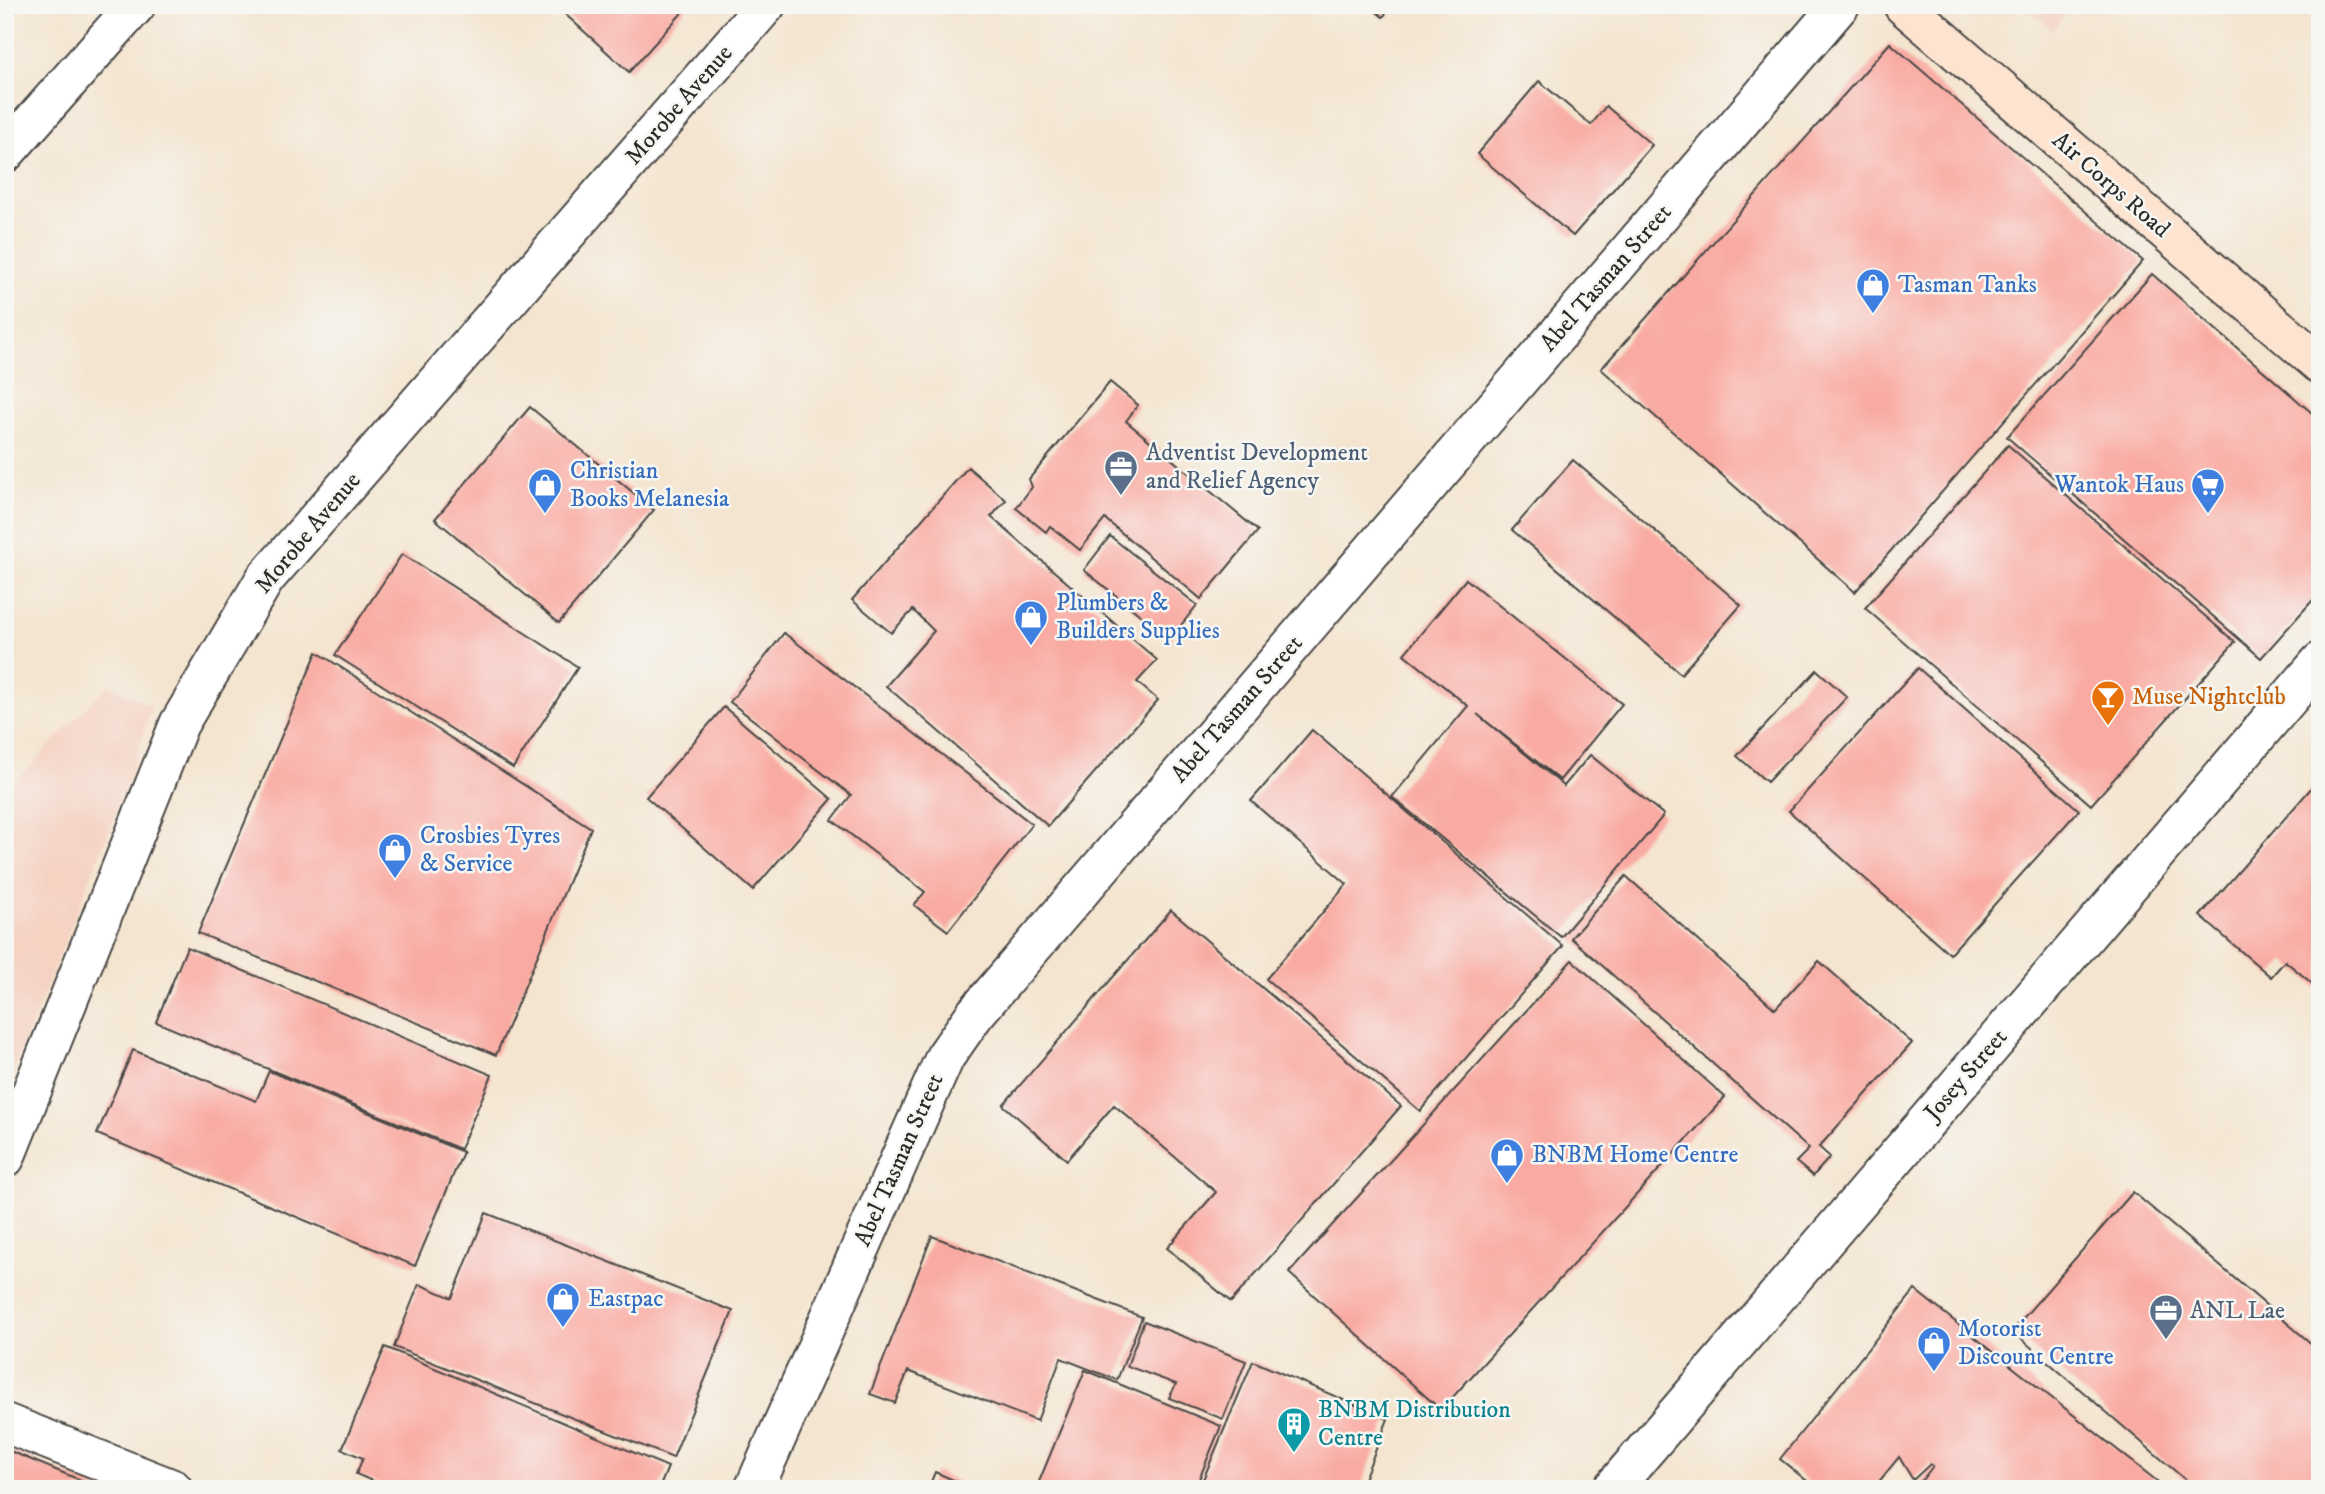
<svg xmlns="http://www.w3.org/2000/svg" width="2325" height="1494" font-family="'IM FELL DW Pica',serif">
  <rect width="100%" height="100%" fill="#f6f6f2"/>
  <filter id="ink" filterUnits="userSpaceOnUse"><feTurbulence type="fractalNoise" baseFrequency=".0143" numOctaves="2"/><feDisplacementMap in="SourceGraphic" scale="14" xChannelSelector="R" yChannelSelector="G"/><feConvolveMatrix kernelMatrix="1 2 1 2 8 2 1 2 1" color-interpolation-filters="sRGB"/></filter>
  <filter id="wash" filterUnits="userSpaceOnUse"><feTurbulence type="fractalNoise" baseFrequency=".00686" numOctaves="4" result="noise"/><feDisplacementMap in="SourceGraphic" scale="28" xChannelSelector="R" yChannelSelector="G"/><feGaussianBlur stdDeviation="1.57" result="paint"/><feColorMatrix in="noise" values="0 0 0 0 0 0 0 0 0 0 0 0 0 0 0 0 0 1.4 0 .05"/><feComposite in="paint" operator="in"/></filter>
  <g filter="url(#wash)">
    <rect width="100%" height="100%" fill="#f4e5d0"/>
    <g fill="#f5d2c2">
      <polygon points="2024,5 2073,5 2053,30"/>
      <polygon points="109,684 152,707 128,784 5,1091 5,792"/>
    </g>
    <g id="blocks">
      <g fill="#f9aba3">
        <polygon points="555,5 689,5 629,72"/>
        <polygon points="1368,5 1393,5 1383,17"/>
        <polygon points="1890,43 2143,261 1855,592 1601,369"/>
        <polygon points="1539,81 1591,125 1606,106 1652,145 1573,236 1477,154"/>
        <polygon points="2152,274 2320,420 2320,592 2261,658 2007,437"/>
        <polygon points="1110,382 1138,405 1126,421 1258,531 1201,599 1105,519 1080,550 1050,526 1046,532 1016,508 1032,487 1029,479"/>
        <polygon points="530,407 654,510 559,623 435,519"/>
        <polygon points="2008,445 2235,642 2091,805 1865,608"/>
        <polygon points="1573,460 1741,605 1681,674 1512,530"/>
        <polygon points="968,467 1006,500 991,517 1157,660 1137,682 1158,700 1048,826 886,686 934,631 913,610 891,633 852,600"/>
        <polygon points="1110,536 1197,605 1170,639 1084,570"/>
        <polygon points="402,554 578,667 513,768 335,655"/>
        <polygon points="1466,579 1622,704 1560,780 1477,714 1564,786 1590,755 1664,815 1561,937 1392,797 1468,706 1404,654"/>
        <polygon points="784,633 1032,824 948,931 914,905 925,892 832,820 851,795 730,702"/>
        <polygon points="317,652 591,828 496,1055 198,933"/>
        <polygon points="1918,668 2079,810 1950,954 1789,811"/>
        <polygon points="1817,670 1847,697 1767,782 1737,756"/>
        <polygon points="724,707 832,799 753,890 646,797"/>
        <polygon points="1312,730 1563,946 1420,1111 1266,979 1347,884 1251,801"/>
        <polygon points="2320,778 2320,990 2285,961 2271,977 2200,916"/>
        <polygon points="1626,876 1775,1009 1819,961 1912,1043 1819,1147 1830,1157 1813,1176 1796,1162 1809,1149 1571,938"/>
        <polygon points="1171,910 1401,1106 1231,1302 1167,1248 1216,1192 1114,1105 1067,1160 1003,1105"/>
        <polygon points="187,947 492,1075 460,1149 156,1022"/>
        <polygon points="1572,960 1725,1097 1441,1410 1289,1273"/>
        <polygon points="133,1050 256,1101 269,1071 463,1152 415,1266 97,1134"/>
        <polygon points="2133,1192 2320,1351 2320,1489 2196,1489 2012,1331"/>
        <polygon points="486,1213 733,1311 673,1458 394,1347 419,1284 452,1298"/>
        <polygon points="932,1236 1142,1317 1117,1380 1061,1358 1037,1421 908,1371 895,1403 870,1394"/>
        <polygon points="1915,1290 2167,1489 1915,1489 1933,1466 1930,1464 1913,1480 1899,1457 1873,1489 1817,1489 1780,1459"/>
        <polygon points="1144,1321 1246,1361 1223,1419 1169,1398 1176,1384 1127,1366"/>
        <polygon points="385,1347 668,1467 659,1489 391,1489 356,1474 363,1458 342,1449"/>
        <polygon points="1253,1361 1388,1419 1360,1489 1199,1489"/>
        <polygon points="1085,1370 1221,1426 1195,1489 1036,1489"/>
        <polygon points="5,1449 102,1489 5,1489"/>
        <polygon points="935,1472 974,1489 928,1489"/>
      </g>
    </g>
  </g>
  <g filter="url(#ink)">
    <use href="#blocks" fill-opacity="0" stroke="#494744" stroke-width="2"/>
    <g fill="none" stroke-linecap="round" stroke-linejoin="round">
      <g stroke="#494744" stroke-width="42">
        <g id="street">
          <polyline points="5,153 136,5"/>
          <polyline points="5,1158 179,724 265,579 766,5"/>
          <polyline points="5,1423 173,1489"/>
          <polyline points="754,1489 945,1057 975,1014 1840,5"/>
          <polyline points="1612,1489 2320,662"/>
        </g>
      </g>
      <g stroke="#494744" stroke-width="42">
        <polyline id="secondary" points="1903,5 2320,364"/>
      </g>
      <use href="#street" stroke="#fff" stroke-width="38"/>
      <use href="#secondary" stroke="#fde4d1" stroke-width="38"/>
    </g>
  </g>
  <defs>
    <g id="shop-pin" transform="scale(1.75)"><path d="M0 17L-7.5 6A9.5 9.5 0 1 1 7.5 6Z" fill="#3f7fe0" stroke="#f6f6f2"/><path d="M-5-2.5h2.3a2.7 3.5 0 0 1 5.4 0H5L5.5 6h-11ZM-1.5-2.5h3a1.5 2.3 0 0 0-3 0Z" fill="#fff"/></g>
    <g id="office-pin" transform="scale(1.75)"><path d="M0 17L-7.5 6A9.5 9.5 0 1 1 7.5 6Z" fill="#5c6f8a" stroke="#f6f6f2"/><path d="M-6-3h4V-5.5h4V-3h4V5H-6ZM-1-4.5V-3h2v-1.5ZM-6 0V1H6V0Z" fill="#fff"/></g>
    <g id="supermarket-pin" transform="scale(1.75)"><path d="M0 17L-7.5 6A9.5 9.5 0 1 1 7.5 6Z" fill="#3f7fe0" stroke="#f6f6f2"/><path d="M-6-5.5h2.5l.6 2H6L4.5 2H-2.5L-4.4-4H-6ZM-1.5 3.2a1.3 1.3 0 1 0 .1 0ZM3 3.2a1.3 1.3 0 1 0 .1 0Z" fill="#fff"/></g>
    <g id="bar-pin" transform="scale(1.75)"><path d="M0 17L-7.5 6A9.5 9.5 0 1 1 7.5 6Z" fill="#e8710a" stroke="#f6f6f2"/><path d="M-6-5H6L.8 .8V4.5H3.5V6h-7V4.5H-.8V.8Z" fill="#fff"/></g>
    <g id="building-pin" transform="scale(1.75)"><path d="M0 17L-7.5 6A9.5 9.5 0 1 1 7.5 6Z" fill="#0f9aa8" stroke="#f6f6f2"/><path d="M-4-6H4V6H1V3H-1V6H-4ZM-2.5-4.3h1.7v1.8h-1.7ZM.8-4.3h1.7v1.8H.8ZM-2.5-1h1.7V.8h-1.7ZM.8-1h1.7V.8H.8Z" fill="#fff"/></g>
  </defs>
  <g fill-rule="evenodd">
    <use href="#shop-pin" x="1873" y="285"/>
    <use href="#office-pin" x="1121" y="467"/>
    <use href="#shop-pin" x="545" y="485"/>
    <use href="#supermarket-pin" x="2208" y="485"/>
    <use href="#shop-pin" x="1031" y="617"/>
    <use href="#bar-pin" x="2108" y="697"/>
    <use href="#shop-pin" x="395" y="850"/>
    <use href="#shop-pin" x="1507" y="1155"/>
    <use href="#shop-pin" x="563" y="1299"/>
    <use href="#office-pin" x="2166" y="1311"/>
    <use href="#shop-pin" x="1934" y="1343"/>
    <use href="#building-pin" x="1294" y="1424"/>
  </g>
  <g text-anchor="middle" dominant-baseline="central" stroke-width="5" stroke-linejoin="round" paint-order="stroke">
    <g font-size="24" fill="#2b2b2b" stroke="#f6f6f2">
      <text transform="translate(679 105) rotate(-49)">Morobe Avenue</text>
      <text transform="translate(2111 185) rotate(41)">Air Corps Road</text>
      <text transform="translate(1606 278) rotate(-49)">Abel Tasman Street</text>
      <text transform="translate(308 533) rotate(-50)">Morobe Avenue</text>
      <text transform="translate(1237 709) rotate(-49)">Abel Tasman Street</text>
      <text transform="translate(1966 1075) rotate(-49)">Josey Street</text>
      <text transform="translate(899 1160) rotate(-66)">Abel Tasman Street</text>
    </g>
    <g font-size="24" fill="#366cbe" stroke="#f6f6f2" text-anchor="start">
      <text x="1898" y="285">Tasman Tanks</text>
      <text x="570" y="471">Christian<tspan x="570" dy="28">Books Melanesia</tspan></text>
      <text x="2184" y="485" text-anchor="end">Wantok Haus</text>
      <text x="1056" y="603">Plumbers &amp;<tspan x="1056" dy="28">Builders Supplies</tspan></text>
      <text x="420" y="836">Crosbies Tyres<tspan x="420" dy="28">&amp; Service</tspan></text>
      <text x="1532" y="1155">BNBM Home Centre</text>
      <text x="588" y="1299">Eastpac</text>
      <text x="1958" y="1329">Motorist<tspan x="1958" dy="28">Discount Centre</tspan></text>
    </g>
    <g font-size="24" fill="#4e5e75" stroke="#f6f6f2" text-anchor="start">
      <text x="1146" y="453">Adventist Development<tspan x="1146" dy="28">and Relief Agency</tspan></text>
      <text x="2190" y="1311">ANL Lae</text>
    </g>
    <g font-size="24" fill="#c56008" stroke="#f6f6f2" text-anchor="start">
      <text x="2132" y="697">Muse Nightclub</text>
    </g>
    <g font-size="24" fill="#0d838f" stroke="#f6f6f2" text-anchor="start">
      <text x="1318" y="1410">BNBM Distribution<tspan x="1318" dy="28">Centre</tspan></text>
    </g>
  </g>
  <rect width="2325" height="1494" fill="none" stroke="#f6f6f2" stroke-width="28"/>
</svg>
